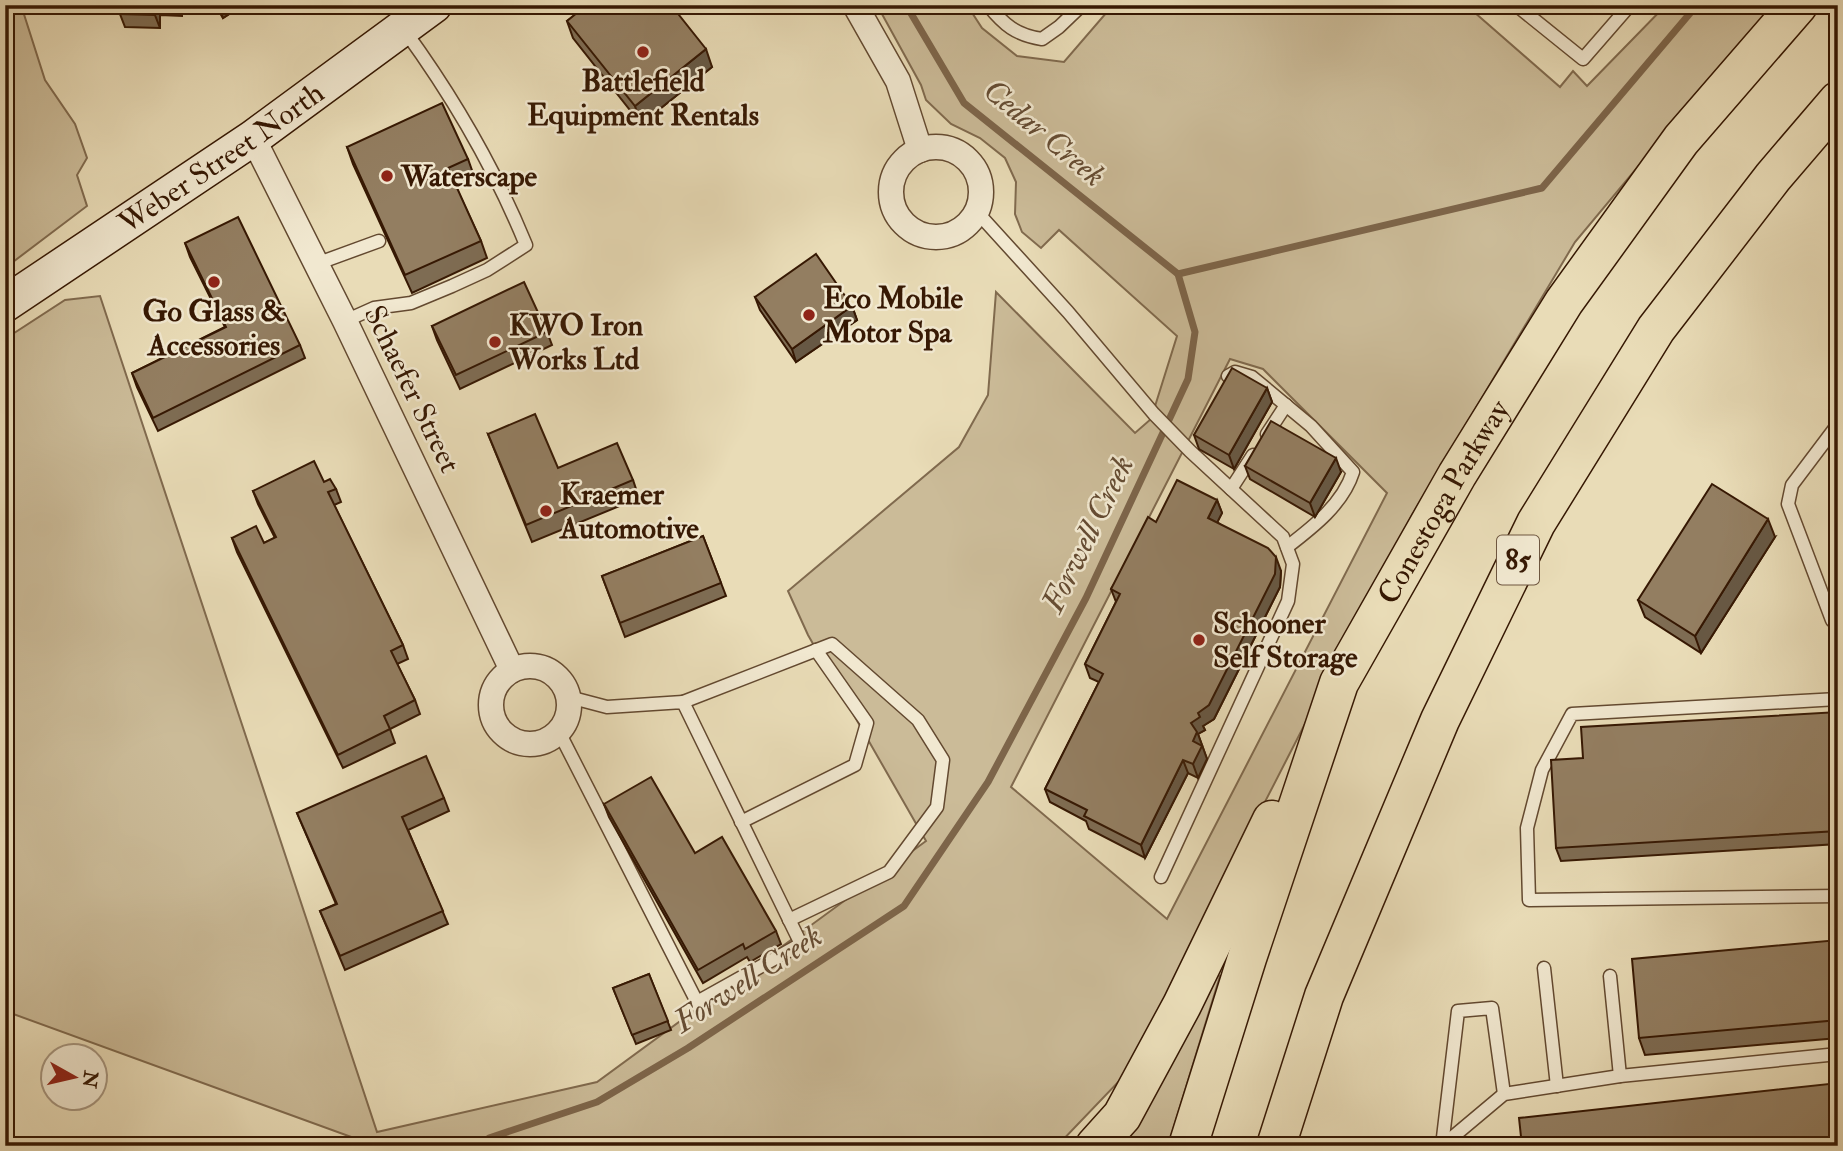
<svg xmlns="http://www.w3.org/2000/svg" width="1843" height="1151" font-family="'IM FELL Double Pica',serif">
  <rect width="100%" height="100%" fill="#e9dcb7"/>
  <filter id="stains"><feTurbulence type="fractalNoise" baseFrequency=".00286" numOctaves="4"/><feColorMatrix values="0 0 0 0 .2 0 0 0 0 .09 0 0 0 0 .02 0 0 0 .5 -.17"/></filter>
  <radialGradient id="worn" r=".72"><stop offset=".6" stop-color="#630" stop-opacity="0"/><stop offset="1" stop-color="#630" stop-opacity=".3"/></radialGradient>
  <g fill="#cbbb98" stroke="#806a4e" stroke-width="2" fill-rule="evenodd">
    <polygon points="5,5 21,5 45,80 75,124 87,158 77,175 87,206 5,268"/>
    <path d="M877 5H967L982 28 1017 56 1064 62 1113 5H1466L1560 87 1573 71 1587 86 1666 5H1773L1575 242 1412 515 1125 1075 1057 1146H376L5 1011V339L65 300 100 296 377 1132 597 1082 926 841 808 635 788 591 959 447 988 395 996 292 1135 433 1151 419 1177 336 1059 230 1041 248 1022 232 1015 214 1016 182 1005 158 980 138 951 124 926 100 921 85ZM1230 359 1263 369 1387 493 1167 919 1011 787Z"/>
    <polygon points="1209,971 1220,976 1168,1146 1115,1146"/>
  </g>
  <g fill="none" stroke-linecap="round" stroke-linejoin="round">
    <g stroke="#7d654a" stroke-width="7">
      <polyline points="906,5 964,103 1178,274"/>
      <polyline points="1178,274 1542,188 1697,5"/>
      <polyline points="486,1146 489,1138 597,1102 688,1048 904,906 988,782 1086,598 1188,379 1195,332 1178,274"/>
    </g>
    <g stroke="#634930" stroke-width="15">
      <g id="service">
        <path d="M988 5C1004 25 1016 35 1042 39L1059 27 1082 5"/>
        <polyline points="1516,5 1583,59 1630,5"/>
        <polyline points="977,212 1068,312 1154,414 1190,451 1283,537 1293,564 1288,601 1161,877"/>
        <polyline points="316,264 379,241"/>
        <path d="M345 321 374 308 411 303 452 286 487 270 526 245C495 169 453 97 405 31"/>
        <path d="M1228 376 1235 372 1252 377 1311 426 1353 472C1343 504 1313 527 1287 547"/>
        <polyline points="1838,424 1792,485 1788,504 1832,620 1838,620"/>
        <polyline points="1267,434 1286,405"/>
        <polyline points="1231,489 1253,455"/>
        <polyline points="1838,699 1572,714 1542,770 1527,828 1529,900 1838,896"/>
        <polyline points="683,702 832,644 918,720 943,760 937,807 889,872 789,920"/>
        <polyline points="559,732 697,1002 801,944 683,702 607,707 569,697"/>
        <polyline points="741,822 855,765 867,723 816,650"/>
        <polyline points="1544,968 1557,1086"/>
        <polyline points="1610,976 1620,1076"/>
        <polyline points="1442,1146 1504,1094 1620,1076 1838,1054"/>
        <polyline points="1442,1146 1458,1011 1492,1008 1504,1094"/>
      </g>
    </g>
    <g stroke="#634930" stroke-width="27">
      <g id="minor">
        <polyline points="855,5 898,81 920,150"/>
        <polyline points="253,138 345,321 512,670"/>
        <circle cx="936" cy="192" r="45"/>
        <circle cx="530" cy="705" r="39"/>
      </g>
    </g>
    <g stroke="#361803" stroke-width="38">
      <g id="secondary">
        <path id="s1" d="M5 304 253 138 434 5"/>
      </g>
    </g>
    <g stroke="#361803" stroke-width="41">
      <g id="motorway">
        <polyline points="1095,1146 1122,1116 1182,1005 1272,820"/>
        <path id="s2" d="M1188 1146 1247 958 1339 683 1457 475 1564 302 1681 140 1798 5"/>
        <polyline points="1276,1146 1324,996 1440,720 1536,523 1656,329 1773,177 1838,101"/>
      </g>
    </g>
    <use href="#service" stroke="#f1e8d0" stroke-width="12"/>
    <use href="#minor" stroke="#f1e8d0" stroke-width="24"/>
    <use href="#secondary" stroke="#f1e8d0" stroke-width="35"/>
    <use href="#motorway" stroke="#e9dcb7" stroke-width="38"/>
  </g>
  <g fill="#7e6c53" stroke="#361803" stroke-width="2">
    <polygon points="121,5 182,5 182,16 160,15 160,28 125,27 120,14"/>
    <polygon points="215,5 240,5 240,7 223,18"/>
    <polygon points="573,5 671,5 712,67 641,124 573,38 567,21 579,12"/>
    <polygon points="347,147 468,159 474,176 455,185 481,241 487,258 412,293 353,164"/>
    <polygon points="185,243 300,345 305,358 158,431 137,387 132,373 225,327 190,257"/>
    <polygon points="755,297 852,306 857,320 796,362 760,310"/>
    <polygon points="432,326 547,332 552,345 460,389 437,340"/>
    <polygon points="1267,388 1272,402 1234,469 1199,449 1194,435"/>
    <polygon points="488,434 558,468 633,480 639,498 532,542"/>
    <polygon points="1245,466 1341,472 1315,517 1250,479"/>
    <polygon points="324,482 336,489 341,502 334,505 403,645 408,659 397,664 415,700 420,714 390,729 395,743 343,768 237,552 232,538 264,543 275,538 258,504 253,491"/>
    <polygon points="1217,500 1222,513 1217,522 1281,571 1280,587 1214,719 1203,726 1205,730 1198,734 1207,759 1198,778 1188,773 1145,858 1089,829 1086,821 1050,802 1045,789 1099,682 1090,678 1085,664 1116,602 1111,589 1156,522"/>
    <polygon points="703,536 726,596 625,637 602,576"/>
    <polygon points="1775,537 1701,653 1645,617 1638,600"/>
    <polygon points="1838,712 1838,844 1561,861 1556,848 1583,758"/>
    <polygon points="444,798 449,811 408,830 448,924 345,970 320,911 336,904 297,813"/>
    <polygon points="604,804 695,853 776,931 781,944 750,962 747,957 703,983 609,817"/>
    <polygon points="1838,940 1838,1038 1645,1055 1639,1038"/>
    <polygon points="649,974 671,1030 636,1044 613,988"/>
  </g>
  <g fill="#675844" stroke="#361803" stroke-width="2">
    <polygon points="155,5 156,5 160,15 160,28 155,15"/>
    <polygon points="178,5 182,5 182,16"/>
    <polygon points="226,5 240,5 240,7 223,18 220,9"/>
    <polygon points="304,5 312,5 302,13 300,8"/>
    <polygon points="706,49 712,67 641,124 635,106"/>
    <polygon points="852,306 857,320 796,362 792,349"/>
    <polygon points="1267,388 1272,402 1234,469 1229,455"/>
    <polygon points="1336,458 1341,472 1315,517 1310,503"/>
    <polygon points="1217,500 1222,513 1213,531 1208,518"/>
    <polygon points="1768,519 1775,537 1701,653 1695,636"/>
    <polygon points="1276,557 1281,571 1280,587 1214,719 1203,726 1205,730 1198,734 1207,759 1198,778 1193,764 1193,741 1191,723 1198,713"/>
    <polygon points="1183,760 1188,773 1145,858 1141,845"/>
  </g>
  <g fill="#937e61" stroke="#361803" stroke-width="2">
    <polygon points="121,5 155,5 155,15 120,14"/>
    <polygon points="581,5 671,5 706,49 635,106 567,21 583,8"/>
    <polygon points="442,103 468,159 448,168 481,241 405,275 347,147"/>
    <polygon points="238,217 300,345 153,418 132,373 226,327 185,243"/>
    <polygon points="816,254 852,306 792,349 755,297"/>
    <polygon points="524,282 547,332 456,375 432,326"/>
    <polygon points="1232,368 1267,388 1229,455 1194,435"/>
    <polygon points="535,414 558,468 617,443 633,480 526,525 488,434"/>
    <polygon points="1271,421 1336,458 1310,503 1245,466"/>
    <polygon points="314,461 324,482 330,479 336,489 328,492 403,645 391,651 415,700 384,716 390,729 338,755 232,538 256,526 264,543 276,537 253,491"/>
    <polygon points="1177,480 1217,500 1208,518 1268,548 1276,557 1275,574 1209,705 1198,713 1200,717 1191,723 1197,732 1193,741 1202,746 1193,764 1183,760 1141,845 1084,816 1087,810 1045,789 1103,674 1085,664 1120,594 1111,589 1148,517 1156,522"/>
    <polygon points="1712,484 1768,519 1695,636 1638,600"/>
    <polygon points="703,536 721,583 620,623 602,576"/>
    <polygon points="1838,712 1838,831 1556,848 1551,760 1583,758 1581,727"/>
    <polygon points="426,756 444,798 402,817 443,911 340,956 320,911 337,904 297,813"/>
    <polygon points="651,777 695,853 722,837 776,931 745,949 743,944 698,970 604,804"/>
    <polygon points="1838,940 1838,1020 1639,1038 1632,959"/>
    <polygon points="649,974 668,1021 632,1035 613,988"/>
    <polygon points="1838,1083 1838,1146 1522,1146 1519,1118"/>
  </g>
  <g fill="#8f2418" stroke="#f1e8d0" stroke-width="2.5">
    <circle cx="643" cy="52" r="7"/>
    <circle cx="387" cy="176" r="7"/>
    <circle cx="214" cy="282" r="7"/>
    <circle cx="809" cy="315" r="7"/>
    <circle cx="495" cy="342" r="7"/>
    <circle cx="546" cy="511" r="7"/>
    <circle cx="1199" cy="640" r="7"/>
  </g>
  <g text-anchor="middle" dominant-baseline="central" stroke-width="5" stroke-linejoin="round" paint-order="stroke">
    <rect fill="#f1e8d0" stroke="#6e5640" stroke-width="2" x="1497" y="535.5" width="42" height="49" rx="5"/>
    <g font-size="28" font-weight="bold" fill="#361803">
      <text x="1518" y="560">85</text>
    </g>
    <g font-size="30" font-weight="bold" fill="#361803" stroke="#f1e8d0" text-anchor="start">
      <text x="643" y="81" text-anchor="middle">Battlefield<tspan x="643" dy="34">Equipment Rentals</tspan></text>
      <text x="401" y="176">Waterscape</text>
      <text x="823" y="298">Eco Mobile<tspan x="823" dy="34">Motor Spa</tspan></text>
      <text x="214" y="311" text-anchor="middle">Go Glass &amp;<tspan x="214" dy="34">Accessories</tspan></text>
      <text x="509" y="325">KWO Iron<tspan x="509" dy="34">Works Ltd</tspan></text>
      <text x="560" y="494">Kraemer<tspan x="560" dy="34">Automotive</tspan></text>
      <text x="1213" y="623">Schooner<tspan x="1213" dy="34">Self Storage</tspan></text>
    </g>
    <g font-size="30" fill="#361803" stroke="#f1e8d0">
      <text stroke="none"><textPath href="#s1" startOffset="261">Weber Street North</textPath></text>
      <text transform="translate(412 389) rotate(64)">Schaefer Street</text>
      <text stroke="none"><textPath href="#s2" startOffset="696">Conestoga Parkway</textPath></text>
    </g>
    <g font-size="32" font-style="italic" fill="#654c33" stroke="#f1e8d0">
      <text transform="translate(1044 133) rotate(40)">Cedar Creek</text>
      <text transform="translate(1088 534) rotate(-64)">Forwell Creek</text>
      <text transform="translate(748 979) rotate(-33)">Forwell Creek</text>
    </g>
  </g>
  <rect width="1843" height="1151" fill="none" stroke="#e9dcb7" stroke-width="28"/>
  <rect x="7" y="7" width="1829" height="1137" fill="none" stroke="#361803" stroke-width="3.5"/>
  <rect x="14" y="14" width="1815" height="1123" fill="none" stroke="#361803" stroke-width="2"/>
  <g transform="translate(74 1077) rotate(98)"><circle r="33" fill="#f1e8d0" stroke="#a6957e" stroke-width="2"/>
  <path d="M0-5L12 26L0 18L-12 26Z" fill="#8f2418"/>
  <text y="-10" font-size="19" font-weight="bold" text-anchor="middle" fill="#361803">N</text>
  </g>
  <rect width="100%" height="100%" filter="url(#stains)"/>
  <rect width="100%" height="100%" fill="url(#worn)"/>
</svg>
